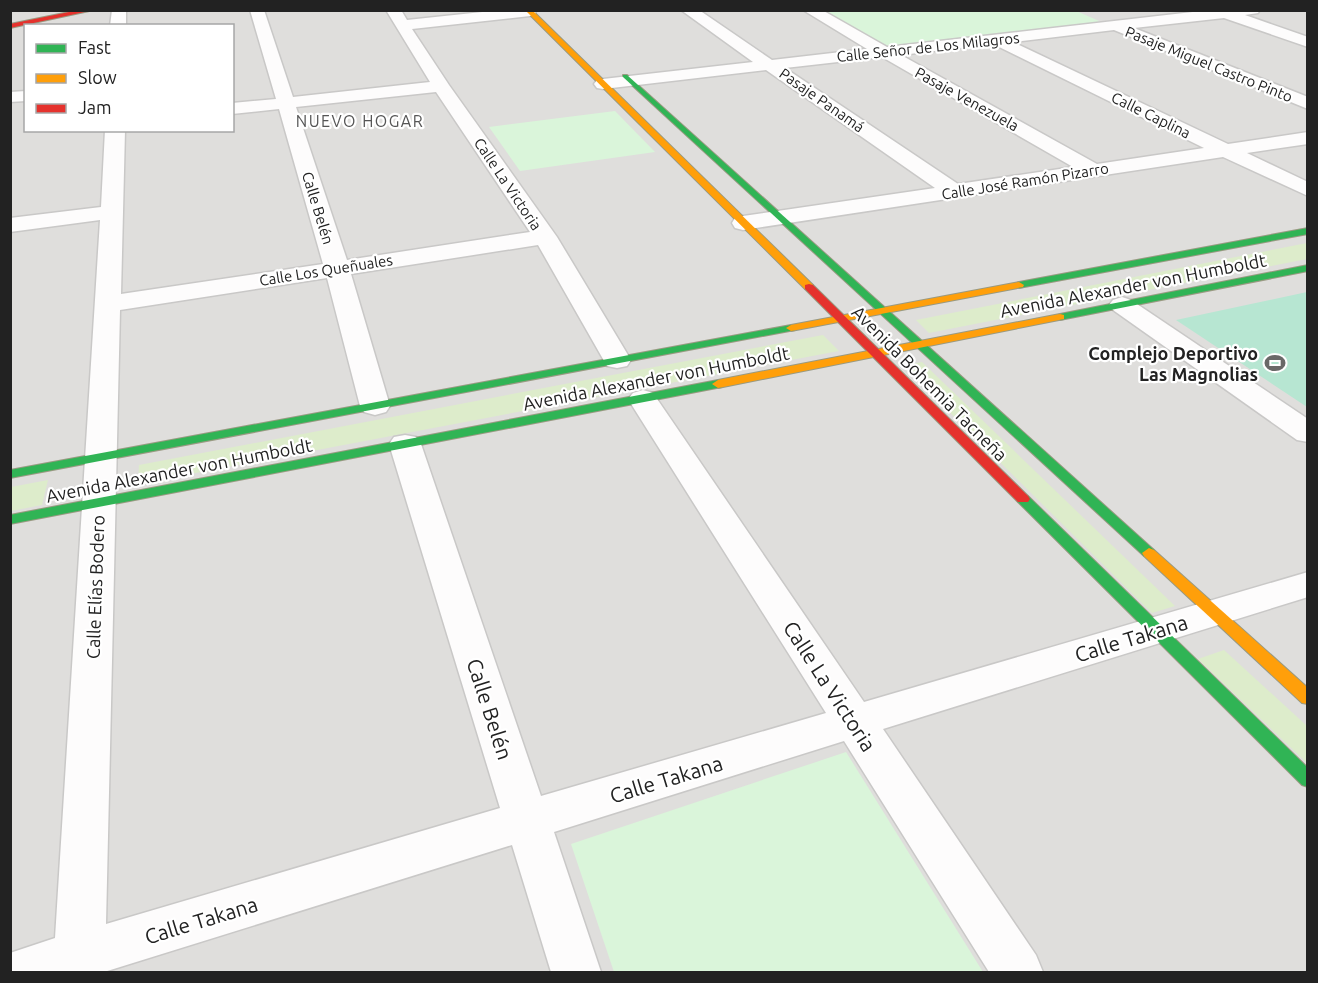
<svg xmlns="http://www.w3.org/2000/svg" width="1318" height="983" font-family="Ubuntu,sans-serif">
  <rect width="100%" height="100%" fill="#f0eeeb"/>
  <path fill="#dfdedc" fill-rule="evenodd" d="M10 11H1307V972H11ZM26 26H232V130H26Z"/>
  <g fill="#ddeccb">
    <polygon points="1307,243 1307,259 929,333 916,320"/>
    <polygon points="823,335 839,351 138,484 139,465"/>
    <polygon points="922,362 1175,606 1152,613 903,366"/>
    <polygon points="48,480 42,505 11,511 11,487"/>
    <polygon points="1224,650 1307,726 1307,763 1198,659"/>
  </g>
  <g fill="#daf5da">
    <polygon points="1074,10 1106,24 894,49 821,11"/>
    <polygon points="615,111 655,152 520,171 489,127"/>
    <polygon points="846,752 983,972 614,972 571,844"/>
  </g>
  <polygon fill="#b7e6d2" points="1307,292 1307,407 1176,320"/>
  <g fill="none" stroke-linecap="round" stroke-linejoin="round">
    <g stroke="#c9c8c7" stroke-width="3">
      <g id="street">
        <polygon points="112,10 126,10 126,26 110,26"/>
        <path d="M250 10H264L293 97 430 82 386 10H401L407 20 501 10H536L535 15 530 16 412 29 449 85 557 237 631 360 627 366 617 368 607 366 538 245 351 274 390 406 386 412 375 415 364 412 360 406 327 278 120 310 106 924 500 808 389 444 394 437 405 435 416 437 421 444 541 796 826 713 628 399 633 393 643 390 653 393 864 702 1308 572V597L883 729 1036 955 1043 972H989L844 741 554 832 601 972H551L512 845 104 972H10V953L55 938 100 220 10 232V218L101 207 105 130H125L121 294 323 264 279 109 232 114V103L276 99ZM436 92 530 232 347 260 296 107Z"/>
        <path d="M681 10H699L772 60 867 49 803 10H822L887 47 1210 10H1260L1258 13 1245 15 1308 37V47L1224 18 1134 28 1308 97V109L1114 30 1013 42 1228 144 1308 132V144L1247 153 1308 182V196L1223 157 743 230 735 228 732 223 735 218 743 216 935 188 766 70 603 89 597 88 594 84 597 80 603 79 753 62ZM993 44 1204 148 1097 164 901 55ZM882 57 1073 167 958 184 785 68Z"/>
        <polygon points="26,91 26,101 10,102 10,92"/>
        <polygon points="1122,297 1131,300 1308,419 1308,442 1297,440 1113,310 1109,305 1113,300"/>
      </g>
    </g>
    <g stroke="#999a82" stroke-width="2">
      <g id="fast">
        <polygon points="623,75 627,75 1154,550 1156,553 1154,556 1144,556 623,77"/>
        <polygon points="1308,228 1308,234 1019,288 1014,285 1019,282"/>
        <polygon points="1308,265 1308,271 1060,320 1055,317 1060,314"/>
        <polygon points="791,325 796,328 795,330 10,478 10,470"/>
        <polygon points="718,380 722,381 724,384 722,387 10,524 10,515"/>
        <polygon points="1023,495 1028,496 1308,768 1308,787 1302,785 1018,502 1016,499 1018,496"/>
      </g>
    </g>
    <g stroke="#999a82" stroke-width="2">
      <g id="slow">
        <polygon points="525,10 532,10 813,285 813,289 805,289"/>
        <polygon points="1019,282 1024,285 1023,287 791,331 786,328 791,325"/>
        <polygon points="1060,314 1064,315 1064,319 718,388 712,384 718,380"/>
        <polygon points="1149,548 1154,550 1308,688 1308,704 1302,703 1144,556 1142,553"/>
      </g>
    </g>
    <g stroke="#999a82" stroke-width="2">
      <g id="jam">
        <polygon points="79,10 94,10 10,28 10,24"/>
        <polygon points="809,284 813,285 1028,496 1030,499 1028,502 1018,502 805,289 805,285"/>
      </g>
    </g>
    <use href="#street" fill="#fdfcfc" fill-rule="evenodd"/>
    <use href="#fast" fill="#30b455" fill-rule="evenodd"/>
    <use href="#slow" fill="#ff9f0a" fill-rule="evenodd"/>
    <use href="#jam" fill="#e5322d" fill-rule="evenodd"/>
  </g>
  <defs>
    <g id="stadium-bare" transform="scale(1.62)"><path d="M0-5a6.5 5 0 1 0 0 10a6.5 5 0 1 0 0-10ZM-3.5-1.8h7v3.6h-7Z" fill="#6a6968" stroke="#fff" stroke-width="2.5" paint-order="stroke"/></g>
  </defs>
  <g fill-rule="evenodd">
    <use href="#stadium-bare" x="1275" y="363"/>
  </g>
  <g text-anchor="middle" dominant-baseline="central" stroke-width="4.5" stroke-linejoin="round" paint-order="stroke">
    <g font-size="15" fill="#222" stroke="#fff">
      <text transform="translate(928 47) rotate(-6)">Calle Señor de Los Milagros</text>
      <text transform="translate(1209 64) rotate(22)">Pasaje Miguel Castro Pinto</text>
      <text transform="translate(967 99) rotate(29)">Pasaje Venezuela</text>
      <text transform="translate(822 100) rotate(35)">Pasaje Panamá</text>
      <text transform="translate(1151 115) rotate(26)">Calle Caplina</text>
      <text transform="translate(1025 181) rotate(-9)">Calle José Ramón Pizarro</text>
      <text transform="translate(508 184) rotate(56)">Calle La Victoria</text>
      <text transform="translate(318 208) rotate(73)">Calle Belén</text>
      <text transform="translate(326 270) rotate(-9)">Calle Los Queñuales</text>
    </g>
    <g font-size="16" letter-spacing="1.5" fill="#555" stroke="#fff">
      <text x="360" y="121">NUEVO HOGAR</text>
    </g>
    <g font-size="18" fill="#222" stroke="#fff">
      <text transform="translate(1133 285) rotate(-11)">Avenida Alexander von Humboldt</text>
      <text transform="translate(656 378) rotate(-11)">Avenida Alexander von Humboldt</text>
      <text transform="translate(930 383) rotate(45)">Avenida Bohemia Tacneña</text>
      <text transform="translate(179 470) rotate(-11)">Avenida Alexander von Humboldt</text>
      <text transform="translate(95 587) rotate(-88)">Calle Elías Bodero</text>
    </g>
    <g font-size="18" font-weight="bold" fill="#222" stroke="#fff" text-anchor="end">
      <text x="1258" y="353">Complejo Deportivo<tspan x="1258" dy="21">Las Magnolias</tspan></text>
    </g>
    <g font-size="21" fill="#222" stroke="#fff">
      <text transform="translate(1131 638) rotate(-17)">Calle Takana</text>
      <text transform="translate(830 686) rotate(57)">Calle La Victoria</text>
      <text transform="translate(490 709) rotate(72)">Calle Belén</text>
      <text transform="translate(666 779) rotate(-17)">Calle Takana</text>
      <text transform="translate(201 920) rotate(-17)">Calle Takana</text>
    </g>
  </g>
  <rect width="1318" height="983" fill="none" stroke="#222222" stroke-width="24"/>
  <rect x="24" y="24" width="210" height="108" fill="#ffffff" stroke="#a7a7a7" stroke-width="1.5"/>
  <rect x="36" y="44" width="30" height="9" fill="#30b455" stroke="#a7a7a7" stroke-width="1.5"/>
  <text x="78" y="54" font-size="18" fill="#222222">Fast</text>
  <rect x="36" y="74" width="30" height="9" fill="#ff9f0a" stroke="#a7a7a7" stroke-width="1.5"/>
  <text x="78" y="84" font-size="18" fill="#222222">Slow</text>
  <rect x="36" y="104" width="30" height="9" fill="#e5322d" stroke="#a7a7a7" stroke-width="1.5"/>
  <text x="78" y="114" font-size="18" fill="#222222">Jam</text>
</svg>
